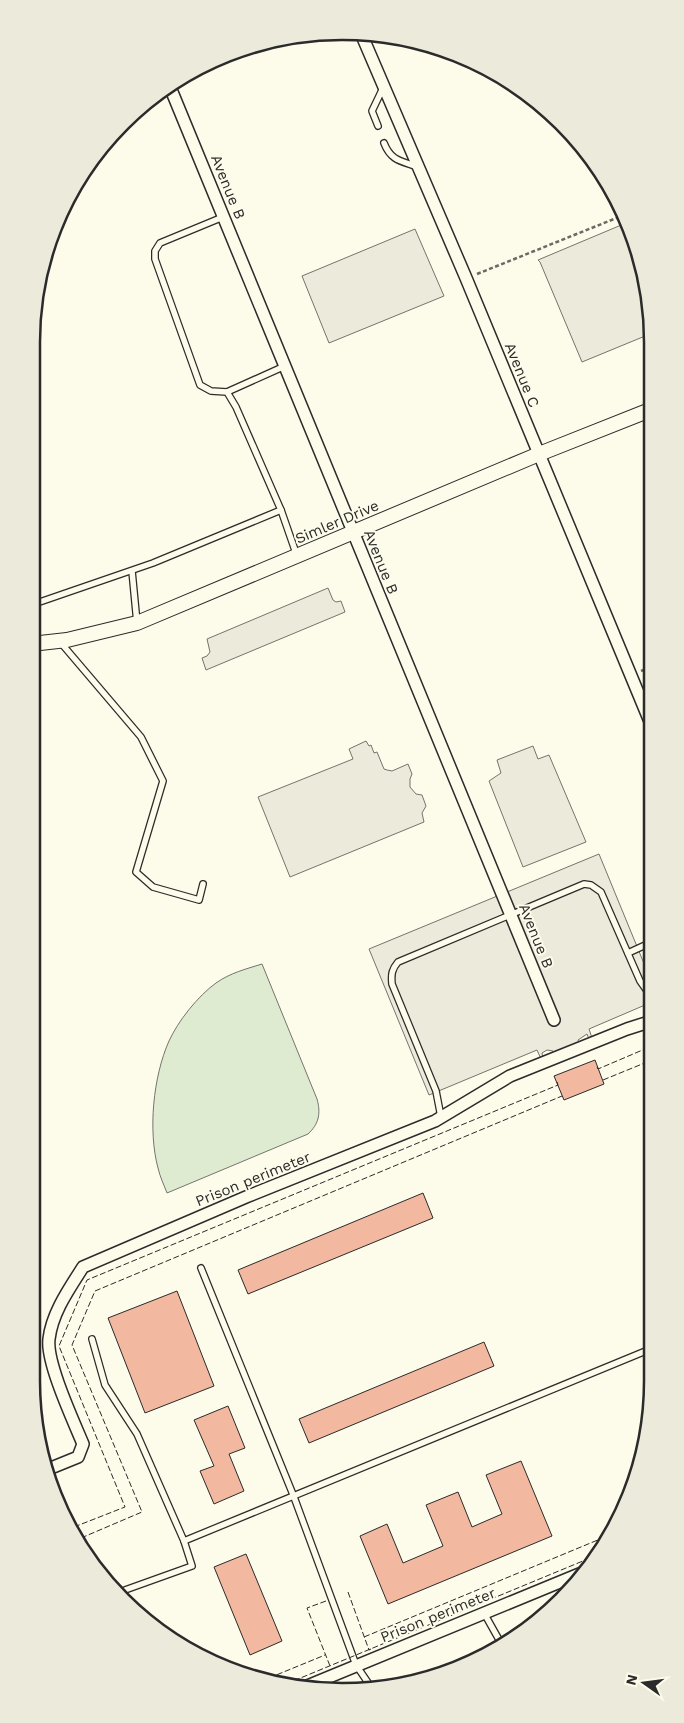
<svg xmlns="http://www.w3.org/2000/svg" width="684" height="1723" font-family="'Work Sans',sans-serif">
  <rect width="100%" height="100%" fill="#fdfbea"/>
  <path fill="#deebd1" stroke="#74746e" d="M262 964 317 1099C321 1113 319 1124 308 1134L167 1193C164 1185 160 1177 158 1168 148 1131 153 1077 169 1041 178 1021 198 996 216 983 230 973 246 969 262 964Z"/>
  <g fill="#eceadb" stroke="#74746e">
    <polygon points="626,223 650,301 650,334 582,362 540,262 538,260"/>
    <polygon points="415,229 444,296 329,343 302,276"/>
    <polygon points="328,588 333,600 336,602 341,601 345,612 206,670 202,658 207,656 210,652 207,639"/>
    <polygon points="366,741 369,746 371,745 374,753 377,752 384,769 387,770 392,771 408,764 412,774 410,779 410,787 416,794 422,795 426,806 422,813 424,822 290,877 258,797 353,759 349,749"/>
    <polygon points="533,746 538,759 549,755 586,842 523,867 489,781 501,773 497,760"/>
    <polygon points="599,854 652,983 652,1002 589,1029 592,1038 589,1039 587,1034 578,1040 579,1043 554,1053 553,1051 547,1050 542,1053 543,1058 541,1059 537,1050 429,1095 369,949"/>
  </g>
  <g fill="#f2b8a0" stroke="#2b2b2b">
    <polygon points="595,1060 604,1084 564,1100 554,1076"/>
    <polygon points="423,1193 433,1218 248,1294 238,1270"/>
    <polygon points="177,1291 214,1386 145,1413 108,1318"/>
    <polygon points="484,1342 494,1366 309,1443 299,1419"/>
    <polygon points="228,1406 245,1448 229,1454 244,1491 214,1504 200,1471 214,1466 194,1420"/>
    <polygon points="521,1461 552,1536 388,1604 360,1536 387,1524 403,1563 443,1546 426,1505 458,1492 472,1527 502,1514 486,1475"/>
    <polygon points="246,1554 282,1641 250,1655 214,1567"/>
  </g>
  <g fill="none" stroke-linecap="round" stroke-linejoin="round">
    <g stroke="#2b2b2b" stroke-width="8">
      <g id="service">
        <polyline points="378,126 372,111 383,88"/>
        <path d="M384 143C391 161 401 161 418 167"/>
        <polyline points="227,392 285,366"/>
        <polyline points="281,510 297,556"/>
        <polyline points="132,571 137,623"/>
        <polyline points="31,605 153,563 281,510 236,407 227,392 211,391 200,385 155,259 155,251 160,243 223,217"/>
        <polyline points="61,643 141,737 163,781 136,872 153,887 199,900 203,884"/>
        <polyline points="628,953 652,942"/>
        <path d="M441 1117 436 1091 392 984C391 974 392 969 398 962L584 884 591 885 601 892 640 981 652 998"/>
        <polyline points="201,1268 294,1497 356,1665 371,1687"/>
        <polyline points="92,1339 105,1385 137,1434 184,1541 653,1348"/>
        <polyline points="125,1590 192,1566 184,1541"/>
        <polyline points="484,1613 502,1645"/>
      </g>
    </g>
    <g stroke="#2b2b2b" stroke-width="14">
      <g id="minor">
        <polyline points="363,38 466,278 651,724"/>
        <polyline points="170,87 554,1020"/>
        <path d="M46 1470 78 1457 83 1444C73 1420 46 1362 49 1339 52 1313 69 1289 83 1267L246 1197 435 1121 510 1076 627 1029 652 1021"/>
        <polyline points="300,1689 589,1570"/>
      </g>
    </g>
    <g stroke="#2b2b2b" stroke-width="16">
      <polyline id="tertiary" points="31,644 67,640 137,623 539,454 650,410"/>
    </g>
    <g stroke="#6a6964" stroke-width="2.5" stroke-dasharray="4 2.5" stroke-linecap="butt">
      <polyline points="477,274 624,215"/>
      <polyline points="641,671 651,667"/>
    </g>
    <use href="#service" stroke="#fdfbea" stroke-width="5.5"/>
    <use href="#minor" stroke="#fdfbea" stroke-width="11"/>
    <use href="#tertiary" stroke="#fdfbea" stroke-width="14"/>
    <g stroke="#2b2b2b" stroke-width="1" stroke-dasharray="6 2.5" stroke-linecap="butt">
      <polyline points="597,1067 598,1069 652,1046"/>
      <polyline points="603,1080 652,1060"/>
      <polyline points="74,1527 125,1507 59,1346 87,1280 558,1085 557,1082"/>
      <polyline points="81,1538 142,1512 72,1345 95,1291 562,1096"/>
      <polyline points="348,1592 369,1650 371,1649"/>
      <polyline points="326,1601 307,1608 330,1666"/>
      <polyline points="364,1637 605,1537"/>
      <polyline points="269,1678 325,1655"/>
      <polyline points="286,1684 595,1556"/>
    </g>
  </g>
  <g text-anchor="middle" dominant-baseline="central" stroke-width="4" stroke-linejoin="round" paint-order="stroke">
    <g font-size="15" fill="#2b2b2b" stroke="#fdfbea">
      <text transform="translate(228 187) rotate(68)">Avenue B</text>
      <text transform="translate(522 375) rotate(68)">Avenue C</text>
      <text transform="translate(337 522) rotate(-23)">Simler Drive</text>
      <text transform="translate(381 562) rotate(68)">Avenue B</text>
      <text transform="translate(536 936) rotate(68)">Avenue B</text>
      <text transform="translate(253 1179) rotate(-22)">Prison perimeter</text>
      <text transform="translate(438 1615) rotate(-22)">Prison perimeter</text>
    </g>
  </g>
  <path d="M0 0H684V1723H0ZM342 40H342A302 302 0 0 1 644 342V1381A302 302 0 0 1 342 1683H342A302 302 0 0 1 40 1381V342A302 302 0 0 1 342 40Z" fill="#eceadb" fill-rule="evenodd"/>
  <path fill="none" stroke="#2b2b2b" stroke-width="2.5" d="M342 40H342A302 302 0 0 1 644 342V1381A302 302 0 0 1 342 1683H342A302 302 0 0 1 40 1381V342A302 302 0 0 1 342 40Z"/>
  <g transform="translate(644 1683) rotate(284)" stroke="#fdfbea" stroke-width="4" paint-order="stroke">
  <path d="M0-4L9 19L0 12L-9 19Z" fill="#2b2b2b"/>
  <text y="-8" font-size="14" font-weight="bold" text-anchor="middle" fill="#2b2b2b">N</text>
  </g>
</svg>
